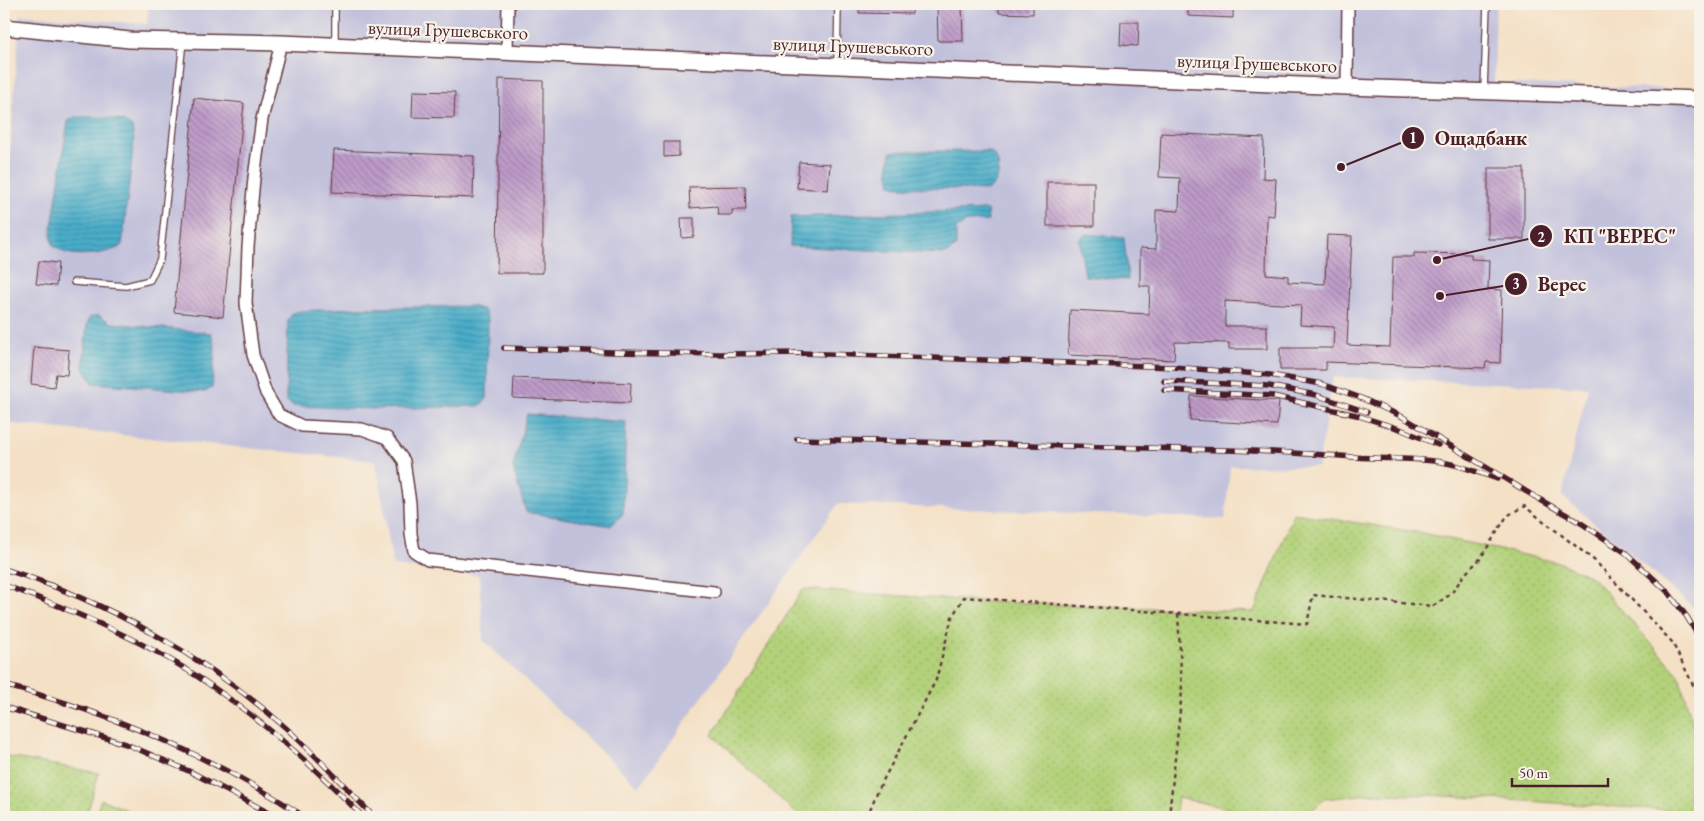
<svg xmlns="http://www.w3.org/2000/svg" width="1704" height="821" font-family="'EB Garamond',serif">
  <defs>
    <pattern id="garden-dots" width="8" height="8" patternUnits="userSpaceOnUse" patternTransform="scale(1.25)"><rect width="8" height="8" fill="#b2d179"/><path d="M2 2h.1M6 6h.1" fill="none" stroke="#9bb369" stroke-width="1.8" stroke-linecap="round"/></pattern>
    <pattern id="water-rules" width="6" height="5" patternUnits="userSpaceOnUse" patternTransform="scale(1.25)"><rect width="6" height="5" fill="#49adc9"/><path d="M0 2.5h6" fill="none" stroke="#3f8ca3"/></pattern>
    <pattern id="building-back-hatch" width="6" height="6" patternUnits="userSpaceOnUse" patternTransform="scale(1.25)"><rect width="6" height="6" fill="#be9bc9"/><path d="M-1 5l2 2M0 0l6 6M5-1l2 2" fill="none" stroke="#9c7ea3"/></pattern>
  </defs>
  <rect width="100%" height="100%" fill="#f7f3e8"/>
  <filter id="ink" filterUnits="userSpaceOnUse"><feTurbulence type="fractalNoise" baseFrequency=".02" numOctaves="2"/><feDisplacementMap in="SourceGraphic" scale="10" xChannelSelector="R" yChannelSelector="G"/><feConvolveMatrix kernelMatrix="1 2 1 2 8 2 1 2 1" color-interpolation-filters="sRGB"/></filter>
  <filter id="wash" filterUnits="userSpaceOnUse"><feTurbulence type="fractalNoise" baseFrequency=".0096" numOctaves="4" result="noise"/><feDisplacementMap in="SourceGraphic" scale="20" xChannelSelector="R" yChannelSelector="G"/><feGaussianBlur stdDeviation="1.12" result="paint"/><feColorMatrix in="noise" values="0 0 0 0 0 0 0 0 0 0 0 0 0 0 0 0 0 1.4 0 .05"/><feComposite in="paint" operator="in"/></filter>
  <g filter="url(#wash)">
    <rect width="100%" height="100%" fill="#f4e0c5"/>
    <polygon fill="#c2c1dc" points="149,4 1496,4 1494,83 1700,90 1700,613 1562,496 1588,387 1333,377 1318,467 1230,466 1225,519 838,504 639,787 483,640 479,575 393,566 376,461 4,423 4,234 20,15 147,24"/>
    <g fill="url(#garden-dots)" stroke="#7e7852">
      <polygon points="1294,513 1422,533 1561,563 1593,578 1679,675 1700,752 1700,812 1428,795 1370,794 1324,799 1305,817 1270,817 1178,798 1175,817 800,817 712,735 803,589 975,601 1254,612"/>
      <polygon points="4,756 99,773 86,817 4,817"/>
      <polygon points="101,799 143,817 95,817"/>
    </g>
    <g fill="url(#water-rules)" stroke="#4a667a">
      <path d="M75 117C93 117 118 115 132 127L134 140 122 246C107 254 83 257 66 253 62 252 57 247 53 245L51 234 68 121Z"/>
      <path d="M897 151H989C1003 160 1001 180 989 190L897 187 891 184 888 169 891 152Z"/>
      <polygon points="987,210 988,221 967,222 956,228 956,247 945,254 790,246 791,217"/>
      <polygon points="1086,234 1124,238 1128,280 1085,276 1079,239"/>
      <polygon points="472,306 484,310 488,319 487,399 479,406 375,409 292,406 286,400 288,320 293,313 301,311 350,308"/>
      <polygon points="98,315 112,323 211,333 215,348 212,388 205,392 93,383 83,367 87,324 90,317"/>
      <polygon points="527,414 626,422 623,514 611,526 526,512 513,468"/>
    </g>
    <g id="blocks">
      <g fill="url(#building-back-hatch)">
        <polygon points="859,4 912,4 912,14 859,13"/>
        <polygon points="937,4 962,4 963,41 938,41"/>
        <polygon points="999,4 1033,4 1033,14 999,13"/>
        <polygon points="1188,4 1233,4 1233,18 1188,16"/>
        <polygon points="1121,22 1139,22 1138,46 1120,45"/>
        <polygon points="499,79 543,81 543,273 497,273"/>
        <polygon points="413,91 455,92 454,118 412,117"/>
        <polygon points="194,98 244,103 223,317 174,312"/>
        <polygon points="1161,133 1264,138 1263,178 1276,179 1274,216 1267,215 1266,274 1288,276 1288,282 1325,284 1327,235 1352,236 1347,345 1390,347 1393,257 1414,257 1414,253 1471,254 1471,259 1489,260 1488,289 1502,290 1500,363 1486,362 1485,368 1326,362 1326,370 1280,370 1280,348 1333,348 1334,327 1300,325 1301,305 1225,301 1225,326 1267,326 1267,349 1229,349 1229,343 1175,342 1174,360 1068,355 1070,310 1149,314 1150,286 1140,286 1140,248 1156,249 1156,210 1179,211 1180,178 1159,177"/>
        <polygon points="664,142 679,142 679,156 664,157"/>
        <polygon points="334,150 474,156 473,198 332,192"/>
        <polygon points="799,162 830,164 828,190 797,188"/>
        <rect x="1488" y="168" width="36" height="71"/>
        <rect x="1047" y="182" width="47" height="44"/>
        <polygon points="745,186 746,210 732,210 732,215 718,215 717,206 690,208 689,187"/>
        <polygon points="681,218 694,218 694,237 682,238"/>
        <polygon points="39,261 58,263 56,286 36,284"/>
        <polygon points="34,347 69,350 67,375 56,374 54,387 31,384"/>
        <polygon points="514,378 631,383 630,403 513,398"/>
        <polygon points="1191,396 1279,401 1277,425 1190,420"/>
      </g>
    </g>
  </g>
  <g filter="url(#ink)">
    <use href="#blocks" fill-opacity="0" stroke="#643c42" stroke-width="1"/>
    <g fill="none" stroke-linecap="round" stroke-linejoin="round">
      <g stroke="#643c42" stroke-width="8">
        <g id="lane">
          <polyline points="335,4 335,44"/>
          <polyline points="837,66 838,4"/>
          <polyline points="1484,90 1487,4"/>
          <polyline points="74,282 126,286 150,280 160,259 183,41"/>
        </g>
      </g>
      <g stroke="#643c42" stroke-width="14">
        <g id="street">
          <polyline points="281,43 262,119 254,178 248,247 246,303 253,355 266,393 279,415 302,426 362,429 387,438 404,461 410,503 411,534 414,551 428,560 714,592"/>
          <polyline points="507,52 508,4"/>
          <polyline points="1347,87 1348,4"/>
        </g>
      </g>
      <g stroke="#643c42" stroke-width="18">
        <polyline id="secondary" points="4,27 130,40 281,43 1347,87 1700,99"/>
      </g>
      <g stroke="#643c42" stroke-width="2.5" stroke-dasharray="4 4" stroke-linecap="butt">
        <polyline points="867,817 878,790 936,680 952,617 964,597 1307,624 1313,595 1433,606 1451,594 1464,575 1480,559 1507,516 1524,506 1595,561 1672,642 1700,699"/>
        <polyline points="1169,817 1182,691 1178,613"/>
      </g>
      <use href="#lane" stroke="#fff" stroke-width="5.5"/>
      <use href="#street" stroke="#fff" stroke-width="11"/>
      <use href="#secondary" stroke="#fff" stroke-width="15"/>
      <g stroke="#4a1f2b" stroke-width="5.5">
        <g id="rail">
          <polyline points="504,348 614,352 720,354 801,353 1173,367 1270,375 1322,384 1361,398 1403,417 1537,498 1581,523 1626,553 1667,591 1687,617 1700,639"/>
          <polyline points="1164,381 1269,386 1316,395 1367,412"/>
          <polyline points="1164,390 1273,396 1356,415 1400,429 1438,445"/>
          <path d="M797 439 1224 450C1267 451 1310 454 1354 457 1381 459 1407 458 1434 461 1455 463 1477 472 1497 479"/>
          <path d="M4 569C107 601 206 657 286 728 317 756 345 787 374 817"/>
          <path d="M4 585C67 608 132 635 189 671 253 712 311 763 363 817"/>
          <path d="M4 685C111 713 212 756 305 817"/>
          <polyline points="4,707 126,744 191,772 277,817"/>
        </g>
      </g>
      <use href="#rail" stroke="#f7f3e8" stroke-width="4" stroke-dasharray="11" stroke-linecap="butt"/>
    </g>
  </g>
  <g text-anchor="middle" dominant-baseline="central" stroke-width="4.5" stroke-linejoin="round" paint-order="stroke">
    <g font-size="19" fill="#4a1f2b" stroke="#f7f3e8">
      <text transform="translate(448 30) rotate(2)">вулиця Грушевського</text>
      <text transform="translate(853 46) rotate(2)">вулиця Грушевського</text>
      <text transform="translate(1257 63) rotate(2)">вулиця Грушевського</text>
    </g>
  </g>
  <path fill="none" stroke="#4a1f2b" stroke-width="2" d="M1341 167L1413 138M1437 260L1541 236M1440 296L1516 284"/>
  <g fill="#4a1f2b" stroke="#f7f3e8" stroke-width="2">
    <circle cx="1341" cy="167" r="5"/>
    <circle cx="1437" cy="260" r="5"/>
    <circle cx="1440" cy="296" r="5"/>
    <circle cx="1413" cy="138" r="12"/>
    <circle cx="1541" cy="236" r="12"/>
    <circle cx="1516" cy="284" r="12"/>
  </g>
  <g font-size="15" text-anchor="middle" font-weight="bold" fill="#fff">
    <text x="1413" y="143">1</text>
    <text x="1541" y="242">2</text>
    <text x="1516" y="289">3</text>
  </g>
  <g font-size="20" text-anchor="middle" font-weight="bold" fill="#4a1f2b" stroke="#f7f3e8" stroke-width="4.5" stroke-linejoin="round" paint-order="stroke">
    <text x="1481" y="145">Ощадбанк</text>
    <text x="1620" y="243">КП "ВЕРЕС"</text>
    <text x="1562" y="291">Верес</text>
  </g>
  <rect width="1704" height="821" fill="none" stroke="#f7f3e8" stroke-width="20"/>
  <path d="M1512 778v8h96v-8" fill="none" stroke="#4a1f2b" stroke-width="2.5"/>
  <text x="1519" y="778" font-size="15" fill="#4a1f2b" stroke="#f7f3e8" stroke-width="4" paint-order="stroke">50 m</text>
</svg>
